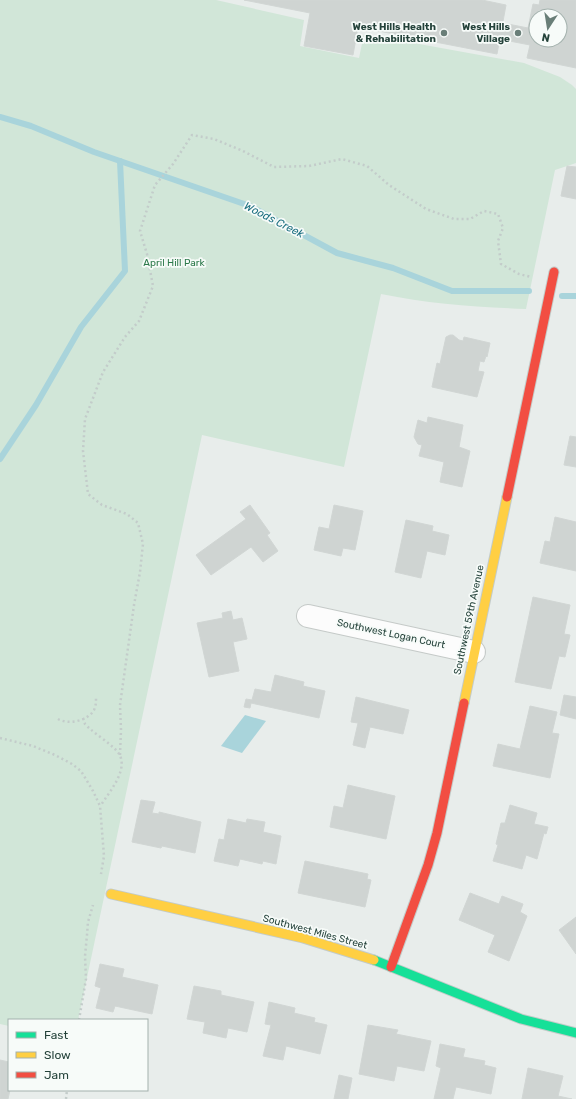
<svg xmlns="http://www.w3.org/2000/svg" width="576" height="1099" font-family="Rubik,sans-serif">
  <rect width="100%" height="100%" fill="#e8edeb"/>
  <path fill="#d1e6d8" d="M0 0H216L304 20 300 46 359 58 364 34 524 63 560 77 572 85 576 89V163L555 170 526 309C475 307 430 304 381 294L344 467 202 435 78 1020H9V1026L0 1024Z"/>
  <polygon fill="#a9d4db" points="245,715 266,721 242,753 221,746"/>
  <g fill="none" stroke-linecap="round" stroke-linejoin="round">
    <g stroke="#a9d4db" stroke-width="6">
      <polyline points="0,117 31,126 94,152 250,206 337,253 393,268 452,291 529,291"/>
      <polyline points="562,296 576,296"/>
      <polyline points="0,459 36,405 81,327 125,271 120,161"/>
    </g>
  </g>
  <g fill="#cfd4d2" stroke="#d1d6d4" fill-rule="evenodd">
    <polygon points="244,0 482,0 506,5 497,54 358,27 353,55 304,46 310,13"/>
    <path d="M540 0H576V68L527 58 530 45 499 39 503 23 528 28 533 4 539 5ZM536 16H560V40H536Z"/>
    <polygon points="567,166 576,167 576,199 561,196"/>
    <polygon points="450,335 453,335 459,340 463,341 464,337 490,343 487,357 486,356 484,362 480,361 478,371 484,372 477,397 432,387 437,363 440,364 446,337"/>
    <polygon points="428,417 463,425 459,447 470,451 462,487 440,482 444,462 419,456 422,445 418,444 414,437 418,420 427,423"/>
    <polygon points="570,436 576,437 576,467 564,465"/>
    <polygon points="250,505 270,533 267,535 278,551 263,562 251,547 211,575 196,555 246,519 240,512"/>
    <polygon points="334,505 363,511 355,550 343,548 341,556 314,550 319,527 329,529"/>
    <polygon points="555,517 576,522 576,571 540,563 545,541 550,542"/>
    <polygon points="406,520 433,526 432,531 449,535 445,555 427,551 421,578 395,572"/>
    <polygon points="533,597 570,605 564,634 570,635 565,657 559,656 551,689 515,682"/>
    <polygon points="231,611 233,620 242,618 247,639 233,642 239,671 209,677 197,623 223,618 222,613"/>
    <polygon points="275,675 304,682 303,686 325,691 319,718 251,703 250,708 244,707 246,699 252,700 255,689 271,692"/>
    <polygon points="564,695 576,697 576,719 560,715"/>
    <polygon points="356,697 409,710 403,734 370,727 365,748 353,745 358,723 351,722"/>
    <polygon points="530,706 557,712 552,733 559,734 550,778 493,766 498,744 520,749"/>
    <polygon points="348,785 395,796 386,839 330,827 334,806 343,808"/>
    <polygon points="141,800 155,802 152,813 159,814 159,812 201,822 195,853 162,846 161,848 132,842"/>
    <polygon points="510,805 537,813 534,824 548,827 546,834 544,833 537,859 526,855 522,869 493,861 498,845 496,844 501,823 505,823"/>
    <polygon points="228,819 246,823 247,819 265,822 263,832 281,836 276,864 263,861 262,864 240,859 238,866 214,861 219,839 224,840"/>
    <polygon points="305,861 368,874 367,879 371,880 365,907 298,893"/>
    <polygon points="470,893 499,904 502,896 523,904 520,912 527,916 509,961 488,952 495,935 459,920"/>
    <polygon points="576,917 576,954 559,930"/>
    <polygon points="100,964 124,969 122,977 158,985 152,1014 115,1006 113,1012 96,1008 101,988 95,986"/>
    <polygon points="194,986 221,991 221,995 254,1002 247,1032 228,1028 226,1038 203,1033 205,1022 187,1019"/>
    <polygon points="269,1002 295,1008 294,1013 315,1018 314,1022 327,1025 320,1054 286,1046 283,1060 263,1056 271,1025 265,1024"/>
    <polygon points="368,1025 398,1030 396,1034 431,1041 424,1071 397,1066 394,1081 359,1074"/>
    <polygon points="440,1044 465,1049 463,1057 485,1061 484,1065 496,1068 491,1094 456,1087 453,1099 434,1099 441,1068 436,1066"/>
    <polygon points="0,1060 9,1062 10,1090 8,1099 0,1099"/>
    <polygon points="528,1068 563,1076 558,1096 572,1099 522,1099"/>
    <polygon points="339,1075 352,1078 348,1099 334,1099"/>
  </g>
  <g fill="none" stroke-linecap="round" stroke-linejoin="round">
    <g stroke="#c5cac8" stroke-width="24">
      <polyline id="street" points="308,616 474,652"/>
    </g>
    <g stroke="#c3cbc8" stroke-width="11">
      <polyline id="fast" points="374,960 521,1019 576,1033"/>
    </g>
    <g stroke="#c3cbc8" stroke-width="11">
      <g id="slow">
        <polyline points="464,703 507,497"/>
        <polyline points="111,894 303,938 374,960"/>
      </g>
    </g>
    <g stroke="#c3cbc8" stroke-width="11">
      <g id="jam">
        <polyline points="507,497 554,272"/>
        <polyline points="391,967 428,865 437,833 464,703"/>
      </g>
    </g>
    <g stroke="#c3ccca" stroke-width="2.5" stroke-dasharray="2 3" stroke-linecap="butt">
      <path d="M83 718 85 724 89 728C97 735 108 742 116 750 132 766 110 791 101 805"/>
      <path d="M58 719C68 725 88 721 94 710 96 706 96 702 96 697"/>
      <polyline points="0,738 33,746 55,755 72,764 81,771 93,791 100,806 104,856 101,874"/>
      <polyline points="120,755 121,730 120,705 134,605 140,572 143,544 138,523 127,514 102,505 88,494 83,451 85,419 103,372 125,337 139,321 153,286 147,254 140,231 155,185 173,164 192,135 214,139 243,151 274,167 309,166 342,159 367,166 389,185 426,209 454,219 470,219 484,211 498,214 503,228 498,241 501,264 519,274 531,277"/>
      <polyline points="79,1020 86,979 85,956 87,935 88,922 93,905"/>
      <polyline points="66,1099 67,1090"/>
    </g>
    <use href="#street" stroke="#fcfcfc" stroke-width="22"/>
    <use href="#fast" stroke="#16e098" stroke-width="9"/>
    <use href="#slow" stroke="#ffcf43" stroke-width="9"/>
    <use href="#jam" stroke="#f24e42" stroke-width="9"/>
  </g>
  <g fill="#697e78" stroke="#f7fbf9" stroke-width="1.5">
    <circle cx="444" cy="33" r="4"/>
    <circle cx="518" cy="33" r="4"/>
  </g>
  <g text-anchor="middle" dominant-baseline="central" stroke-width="3.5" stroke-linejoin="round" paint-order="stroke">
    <g font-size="10" font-weight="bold" fill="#24423a" stroke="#f7fbf9" text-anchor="end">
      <text x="436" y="27">West Hills Health<tspan x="436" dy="12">&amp; Rehabilitation</tspan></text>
      <text x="510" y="27">West Hills<tspan x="510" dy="12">Village</tspan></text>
    </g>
    <g font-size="10" fill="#2d7a4b" stroke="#f7fbf9">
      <text x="174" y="263">April Hill Park</text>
    </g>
    <g font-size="10" fill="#24423a" stroke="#f7fbf9">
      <text transform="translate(469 620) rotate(-78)">Southwest 59th Avenue</text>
      <text transform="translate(391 634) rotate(12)">Southwest Logan Court</text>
      <text transform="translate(315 932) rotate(15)">Southwest Miles Street</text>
    </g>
    <g font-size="11" font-style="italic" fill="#1c6f80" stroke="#f7fbf9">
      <text transform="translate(274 220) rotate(27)">Woods Creek</text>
    </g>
  </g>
  <rect x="8" y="1019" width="140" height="72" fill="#f7fbf9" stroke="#a3b1ad"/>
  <rect x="16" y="1032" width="20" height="6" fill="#16e098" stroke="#a3b1ad"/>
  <text x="44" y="1039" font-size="12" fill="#24423a">Fast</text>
  <rect x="16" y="1052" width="20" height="6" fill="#ffcf43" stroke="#a3b1ad"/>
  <text x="44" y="1059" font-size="12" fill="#24423a">Slow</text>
  <rect x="16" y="1072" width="20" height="6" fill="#f24e42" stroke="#a3b1ad"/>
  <text x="44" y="1079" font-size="12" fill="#24423a">Jam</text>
  <g transform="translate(548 28) rotate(192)"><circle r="19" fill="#f7fbf9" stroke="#a3b1ad"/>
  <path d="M0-3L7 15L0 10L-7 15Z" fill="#697e78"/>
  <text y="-6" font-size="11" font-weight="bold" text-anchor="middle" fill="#24423a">N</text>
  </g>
</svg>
